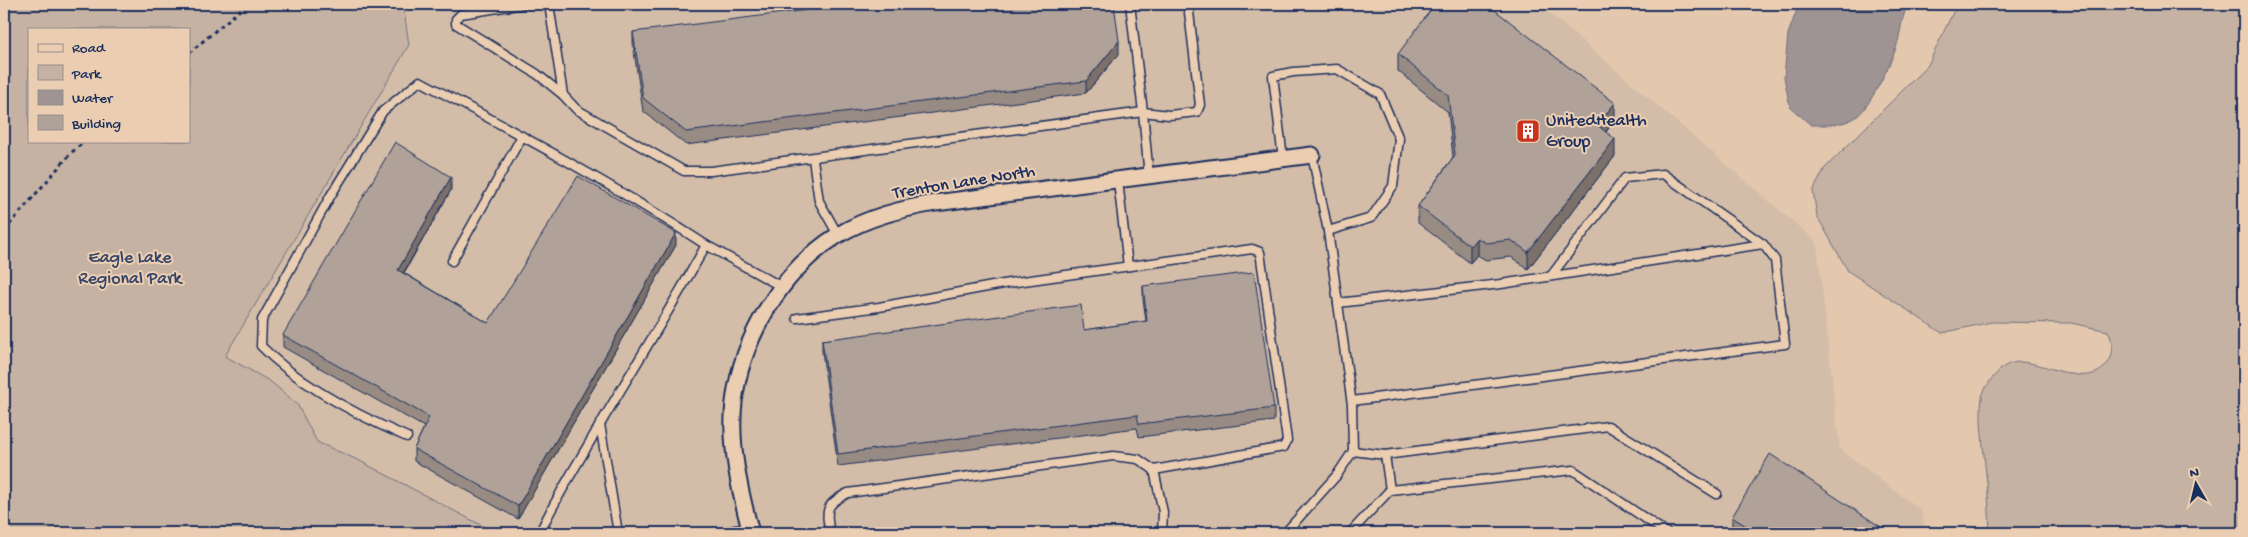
<svg xmlns="http://www.w3.org/2000/svg" width="2248" height="537" font-family="'Gochi Hand',sans-serif">
  <rect width="100%" height="100%" fill="#e3c8ae"/>
  <filter id="ink" filterUnits="userSpaceOnUse"><feTurbulence type="fractalNoise" baseFrequency=".02" numOctaves="2"/><feDisplacementMap in="SourceGraphic" scale="10" xChannelSelector="R" yChannelSelector="G"/><feConvolveMatrix kernelMatrix="1 2 1 2 8 2 1 2 1" color-interpolation-filters="sRGB"/></filter>
  <g filter="url(#ink)">
    <polygon fill="#d4bda8" points="403,4 1539,4 1817,242 1840,449 1922,511 1925,533 121,533 409,45"/>
    <g fill="#c5b2a2" stroke="#707080" fill-rule="evenodd">
      <path d="M4 4H403L409 45 225 356 271 382 297 404 317 442 360 461 496 533H4ZM29 29H189V141H29Z"/>
      <path d="M1957 4H2244V533H1990C1989 510 1988 488 1985 465 1983 443 1979 419 1982 397 1983 389 1995 374 2001 369 2028 344 2083 398 2108 363 2115 354 2113 342 2108 331L2071 323 1991 322 1942 333 1848 271 1817 216 1813 191 1825 168 1928 65Z"/>
    </g>
    <path fill="#9f9493" stroke="#6a6c7e" d="M1799 4H1908C1901 18 1901 33 1896 48 1891 63 1869 109 1856 117 1843 126 1826 125 1811 125L1790 107 1784 77 1788 34Z"/>
    <g fill="none" stroke-linecap="round" stroke-linejoin="round">
      <g stroke="#1b2f5e" stroke-width="11">
        <g id="service">
          <polyline points="524,4 461,14 456,19 456,24 537,74 563,95"/>
          <polyline points="549,4 563,95 576,109 684,171 711,171 1143,112 1130,4"/>
          <polyline points="813,159 819,201 838,235"/>
          <polyline points="1283,159 1273,76 1293,72 1337,69 1380,94 1399,139 1393,186 1371,218 1328,231"/>
          <polyline points="1149,177 1143,112 1169,115 1197,112 1200,105 1188,4"/>
          <polyline points="1118,181 1128,266"/>
          <polyline points="706,245 782,287"/>
          <polyline points="452,261 522,136"/>
          <polyline points="1551,276 1625,178 1663,174 1763,244"/>
          <polyline points="1338,303 1501,284 1763,244 1775,260 1785,344 1352,401"/>
          <polyline points="797,318 879,307 1009,283 1252,249 1260,252 1287,440 1284,447 1154,470"/>
          <polyline points="600,424 618,533"/>
          <path d="M407 437C359 416 298 384 261 346L262 320 331 195 383 111 420 81C517 133 614 185 706 245 672 307 634 367 598 428 579 461 559 493 542 528L551 533"/>
          <polyline points="1353,451 1385,455"/>
          <polyline points="1390,490 1573,470 1667,533"/>
          <polyline points="721,533 750,527"/>
          <path d="M830 533C825 509 826 504 848 493L1113 456 1138 459 1154 470 1163 512 1162 533"/>
          <polyline points="1285,533 1337,475 1353,451 1352,405 1328,231 1312,155"/>
          <polyline points="1350,533 1390,490 1385,455 1608,426 1717,494"/>
        </g>
      </g>
      <g stroke="#1b2f5e" stroke-width="19">
        <path id="minor" d="M751 533C740 492 729 445 734 402 742 337 782 270 838 235 868 217 901 209 935 203L1312 155"/>
      </g>
      <g stroke="#1b2f5e" stroke-width="3" stroke-dasharray="4 4" stroke-linecap="butt">
        <polyline points="189,53 247,4"/>
        <polyline points="4,231 71,153 85,141"/>
      </g>
      <use href="#service" stroke="#ebceb1" stroke-width="8"/>
      <use href="#minor" stroke="#ebceb1" stroke-width="15"/>
    </g>
    <g fill="#978b84" stroke="#1b2f5e">
      <polygon points="633,32 1119,54 1086,93 686,145 643,111 633,45"/>
      <polygon points="1398,54 1615,120 1606,132 1615,156 1528,269 1511,257 1486,260 1477,255 1470,263 1418,223 1418,206 1453,157 1448,112 1398,71"/>
      <polygon points="451,190 404,273 488,323 676,245 518,519 414,461 414,449 424,427 283,347 283,335"/>
      <polygon points="1143,286 1274,408 1274,421 1139,437 1137,428 838,466 822,352 822,340 1084,330 1146,321 1143,299"/>
      <polygon points="1732,517 1886,533 1737,533 1732,530"/>
    </g>
    <g fill="#7b716b" stroke="#1b2f5e">
      <polygon points="1119,41 1119,54 1086,93 1086,81"/>
      <polygon points="1615,103 1615,120 1597,142 1597,125"/>
      <polygon points="1615,139 1615,156 1528,269 1528,252"/>
      <polygon points="451,177 451,190 398,282 398,270"/>
      <polygon points="676,233 676,245 518,519 518,506"/>
      <polygon points="1477,238 1477,255 1470,263 1470,246"/>
    </g>
    <g fill="#b0a299" stroke="#1b2f5e">
      <polygon points="855,4 1114,4 1119,41 1086,81 686,132 643,98 633,32"/>
      <polygon points="1435,4 1487,4 1615,103 1597,125 1615,139 1528,252 1511,240 1486,243 1477,238 1470,246 1418,206 1455,155 1448,95 1398,54"/>
      <polygon points="395,142 451,177 398,270 488,323 578,176 676,233 518,506 414,449 429,417 283,335"/>
      <polygon points="1254,272 1274,408 1139,424 1137,415 838,454 822,340 1081,305 1084,330 1147,321 1143,286"/>
      <polygon points="1770,454 1884,529 1886,533 1757,533 1732,517"/>
    </g>
  </g>
  <defs>
    <g id="building-square" transform="scale(1.25)"><rect x="-9" y="-9" width="18" height="18" rx="4" fill="#c8321e" stroke="#ebceb1"/><path d="M-4-6H4V6H1V3H-1V6H-4ZM-2.5-4.3h1.7v1.8h-1.7ZM.8-4.3h1.7v1.8H.8ZM-2.5-1h1.7V.8h-1.7ZM.8-1h1.7V.8H.8Z" fill="#fff"/></g>
  </defs>
  <g fill-rule="evenodd">
    <use href="#building-square" x="1528" y="131"/>
  </g>
  <g text-anchor="middle" dominant-baseline="central" stroke-width="4" stroke-linejoin="round" paint-order="stroke">
    <g font-size="18" fill="#1b2f5e" stroke="#ebceb1" text-anchor="start">
      <text x="1546" y="121">UnitedHealth<tspan x="1546" dy="21">Group</tspan></text>
    </g>
    <g font-size="18" fill="#1b2f5e" stroke="#ebceb1">
      <text transform="translate(964 183) rotate(-9)">Trenton Lane North</text>
    </g>
    <g font-size="18" fill="#344368" stroke="#ebceb1">
      <text x="130" y="258">Eagle Lake<tspan x="130" dy="21">Regional Park</tspan></text>
    </g>
  </g>
  <rect width="2248" height="537" fill="none" stroke="#ebceb1" stroke-width="20"/>
  <rect x="10" y="10" width="2228" height="517" fill="none" stroke="#1b2f5e" stroke-width="2" filter="url(#ink)"/>
  <rect x="28" y="28" width="162" height="115" fill="#ebceb1" stroke="#988e90"/>
  <rect x="38" y="44" width="25" height="8" fill="#ebceb1" stroke="#988e90"/>
  <text x="72" y="52" font-size="15" fill="#1b2f5e">Road</text>
  <rect x="38" y="65" width="25" height="15" fill="#c5b2a2" stroke="#988e90"/>
  <text x="72" y="78" font-size="15" fill="#1b2f5e">Park</text>
  <rect x="38" y="90" width="25" height="15" fill="#9f9493" stroke="#988e90"/>
  <text x="72" y="102" font-size="15" fill="#1b2f5e">Water</text>
  <rect x="38" y="115" width="25" height="15" fill="#b0a299" stroke="#988e90"/>
  <text x="72" y="128" font-size="15" fill="#1b2f5e">Building</text>
  <g transform="translate(2196 484) rotate(352)" stroke="#ebceb1" stroke-width="4" paint-order="stroke">
  <path d="M0-4L9 19L0 12L-9 19Z" fill="#1b2f5e"/>
  <text y="-8" font-size="14" font-weight="bold" text-anchor="middle" fill="#1b2f5e">N</text>
  </g>
</svg>
